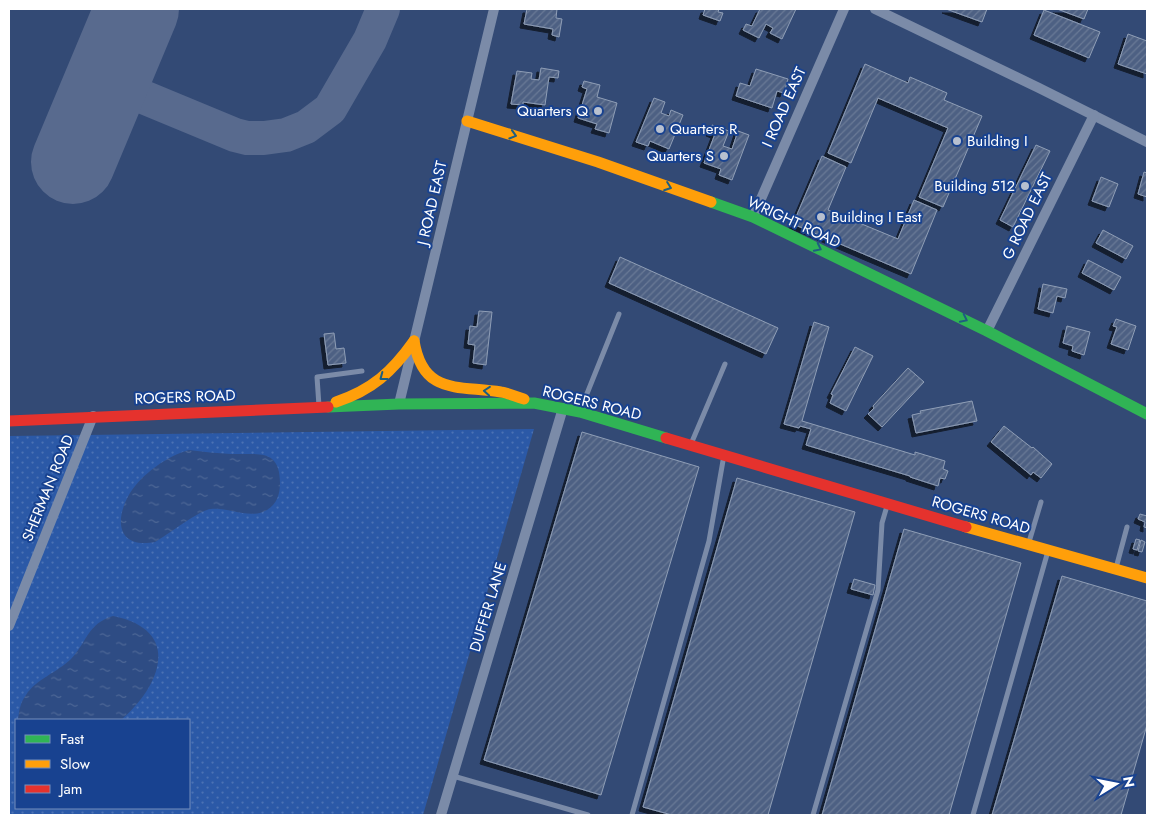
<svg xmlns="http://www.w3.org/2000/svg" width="1156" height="824" font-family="Jost,sans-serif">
  <defs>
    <pattern id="grass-dots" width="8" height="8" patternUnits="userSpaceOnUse" patternTransform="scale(1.25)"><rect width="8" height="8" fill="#2b59a7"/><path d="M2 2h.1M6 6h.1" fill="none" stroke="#4b72b4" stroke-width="1.8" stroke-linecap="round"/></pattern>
    <pattern id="water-ripples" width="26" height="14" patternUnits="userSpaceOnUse" patternTransform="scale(1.25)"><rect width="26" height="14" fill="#2e4c84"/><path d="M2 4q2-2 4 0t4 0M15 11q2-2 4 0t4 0" fill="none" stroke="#4d6796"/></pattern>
    <pattern id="building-hatch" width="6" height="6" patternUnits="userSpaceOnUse" patternTransform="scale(1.25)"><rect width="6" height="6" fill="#4e6183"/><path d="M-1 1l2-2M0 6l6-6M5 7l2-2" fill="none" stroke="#697996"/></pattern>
    <filter id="shadow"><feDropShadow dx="-4" dy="4" stdDeviation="0" flood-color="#0009"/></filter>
  </defs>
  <rect width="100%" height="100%" fill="#334a75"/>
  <path fill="url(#grass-dots)" fill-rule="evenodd" d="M534 429 423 815H9V436ZM16 720H189V808H16Z"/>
  <g fill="url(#water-ripples)">
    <path d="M189 450C203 452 217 453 231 454 256 455 280 447 280 483 280 494 277 504 267 510 251 520 228 507 211 509 201 509 166 536 155 542 117 549 114 520 130 493 142 474 167 456 189 450Z"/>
    <path d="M113 616C183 630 161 686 121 720H18C19 711 20 703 26 695 36 679 58 672 71 659 88 641 87 624 113 616Z"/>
  </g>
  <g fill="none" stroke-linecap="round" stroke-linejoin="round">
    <polyline stroke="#586a8e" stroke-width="34" points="107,82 235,135 247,138 264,138 286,135 306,127 330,109 370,40 383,9"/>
    <polyline stroke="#586a8e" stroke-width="84" points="73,162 137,9"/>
  </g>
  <g fill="url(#building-hatch)" stroke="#8f9eb6" filter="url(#shadow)">
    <polygon points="527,9 557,9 556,18 562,19 559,37 552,35 553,29 524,24"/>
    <polygon points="705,9 719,9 718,12 723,13 720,21 703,15"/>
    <polygon points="760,9 796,9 782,39 770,33 773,28 766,24 759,38 743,30 746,24 752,26"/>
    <polygon points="946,9 987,9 982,22"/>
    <polygon points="1057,9 1088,9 1084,19"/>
    <polygon points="1044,10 1100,32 1089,58 1034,35"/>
    <polygon points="1128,34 1147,41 1147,74 1118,64"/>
    <polygon points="865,64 908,83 910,77 947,93 944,100 982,116 943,207 919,197 948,128 878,98 851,163 828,153"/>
    <polygon points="541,68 559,71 558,78 549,77 545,105 523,102 523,105 511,104 517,71 532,73 531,79 539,80"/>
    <polygon points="756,69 788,79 784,93 777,91 772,108 736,96 740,83 750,86"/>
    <polygon points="584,81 600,85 597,97 617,103 609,133 595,129 597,124 578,118 587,89 582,87"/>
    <polygon points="654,98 665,102 661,113 669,116 671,110 683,115 669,149 650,141 648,146 636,142"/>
    <polygon points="712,125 729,131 723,146 732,149 738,131 749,135 732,180 719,175 721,169 704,163 715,134 710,132"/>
    <polygon points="1036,145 1050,151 1013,227 1000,220"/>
    <polygon points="822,156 846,167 828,210 898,239 914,200 937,210 911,274 793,224"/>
    <polygon points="1144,172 1147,173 1147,197 1138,194"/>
    <polygon points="1101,177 1118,184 1109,207 1092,201"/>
    <polygon points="1103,230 1133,246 1126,259 1096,243"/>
    <polygon points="620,257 778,328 766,354 609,283"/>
    <polygon points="1088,260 1121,277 1114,290 1082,273"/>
    <polygon points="1043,284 1067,289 1065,298 1057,296 1053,313 1038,309"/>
    <polygon points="479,311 492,312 486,365 473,363 475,345 468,344 470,326 477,327"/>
    <polygon points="1116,319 1136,326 1128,350 1111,344 1117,327 1113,326"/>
    <polygon points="814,322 829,327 802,421 915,455 915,452 945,461 943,469 948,471 945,479 940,478 938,486 910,477 910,476 806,445 811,429 800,426 799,428 784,424"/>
    <polygon points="1067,326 1090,332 1084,355 1072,351 1073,346 1063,343"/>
    <polygon points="334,333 336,349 344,348 346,363 328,365 324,334"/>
    <polygon points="855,347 873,356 846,411 830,403 833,395 831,394"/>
    <polygon points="908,368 924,382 882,427 868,414 874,408 873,406"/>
    <polygon points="972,401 977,421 916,433 912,415 921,413 920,411"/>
    <polygon points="1004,426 1032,448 1033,447 1052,464 1041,478 1033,472 1031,475 991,442"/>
    <polygon points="582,432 699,467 601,795 484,760"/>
    <polygon points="737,478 855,512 768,815 672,815 643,807"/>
    <polygon points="1140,514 1147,516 1147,528 1144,527 1145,522 1138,519"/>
    <polygon points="904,529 1021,563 949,815 822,815"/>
    <polygon points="1136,539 1140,540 1137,550 1133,549"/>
    <polygon points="1141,540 1145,542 1142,552 1138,551"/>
    <polygon points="1062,576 1147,601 1147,725 1121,815 992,815"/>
    <polygon points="854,579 875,585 873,595 851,589"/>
  </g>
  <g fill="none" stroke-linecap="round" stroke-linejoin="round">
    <g stroke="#7b8ba8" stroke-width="5">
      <polyline points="319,406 317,377 362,371"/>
      <polyline points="580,411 619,314"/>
      <polyline points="691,444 725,364"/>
      <polyline points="1029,542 1041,502"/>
      <polyline points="1116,568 1127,527"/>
      <polyline points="453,776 588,815"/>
      <polyline points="632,815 709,541 724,455"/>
      <polyline points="813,815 878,590 882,523 887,506"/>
      <polyline points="973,815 1048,551"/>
    </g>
    <g stroke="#7b8ba8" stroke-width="10">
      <polyline points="875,9 1039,88 1147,142"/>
      <polyline points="753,217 844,9"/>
      <polyline points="987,331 1094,115"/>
      <polyline points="399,404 494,9"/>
      <polyline points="9,626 93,416"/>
      <polyline points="441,815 563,408"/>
    </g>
    <g stroke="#30b455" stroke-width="11">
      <polyline points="711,202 753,217 987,331 1147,414"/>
      <polyline points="328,407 399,404 534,403 580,412 666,438"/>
    </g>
    <g stroke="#ff9f0a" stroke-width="11">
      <polyline points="467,121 598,162 711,202"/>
      <path d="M414 341C423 396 459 385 501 392 509 393 516 397 524 399"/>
      <path d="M336 402C372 390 392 372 414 341"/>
      <polyline points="966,527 1147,578"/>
    </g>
    <g stroke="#e5322d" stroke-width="11">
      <polyline points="9,421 328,407"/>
      <polyline points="666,438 966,527"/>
    </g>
  </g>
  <defs><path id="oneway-chevron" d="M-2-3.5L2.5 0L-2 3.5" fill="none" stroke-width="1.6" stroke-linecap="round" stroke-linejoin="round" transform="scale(1.25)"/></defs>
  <g stroke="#1e5e81">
    <use href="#oneway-chevron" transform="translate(513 135) rotate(17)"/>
    <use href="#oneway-chevron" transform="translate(668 187) rotate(20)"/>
    <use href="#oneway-chevron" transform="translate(818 248) rotate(26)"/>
    <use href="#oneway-chevron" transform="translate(964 319) rotate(26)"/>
    <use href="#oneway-chevron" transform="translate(383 377) rotate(143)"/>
    <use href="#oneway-chevron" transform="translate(487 391) rotate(-175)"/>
  </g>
  <g fill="#b8c0cf" stroke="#184290" stroke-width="2">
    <circle cx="598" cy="111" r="5"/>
    <circle cx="660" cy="129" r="5"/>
    <circle cx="957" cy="141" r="5"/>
    <circle cx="724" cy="156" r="5"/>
    <circle cx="1025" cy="186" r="5"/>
    <circle cx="821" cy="217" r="5"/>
  </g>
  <g text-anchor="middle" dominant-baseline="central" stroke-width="4" stroke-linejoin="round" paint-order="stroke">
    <g font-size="15" fill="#fff" stroke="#184290">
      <text transform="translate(784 107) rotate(-66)">I ROAD EAST</text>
      <text transform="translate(432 203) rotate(-77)">J ROAD EAST</text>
      <text transform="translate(1027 216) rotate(-64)">G ROAD EAST</text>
      <text transform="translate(794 222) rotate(25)">WRIGHT ROAD</text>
      <text transform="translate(185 397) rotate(-2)">ROGERS ROAD</text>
      <text transform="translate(592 403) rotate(14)">ROGERS ROAD</text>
      <text transform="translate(48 488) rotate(-68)">SHERMAN ROAD</text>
      <text transform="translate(981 515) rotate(16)">ROGERS ROAD</text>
      <text transform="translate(488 607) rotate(-73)">DUFFER LANE</text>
    </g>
    <g font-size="15" fill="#fff" stroke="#184290" text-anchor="end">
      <text x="588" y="111">Quarters Q</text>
      <text x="670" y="129" text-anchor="start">Quarters R</text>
      <text x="967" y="141" text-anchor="start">Building I</text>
      <text x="714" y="156">Quarters S</text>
      <text x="1015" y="186">Building 512</text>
      <text x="831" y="217" text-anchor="start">Building I East</text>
    </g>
  </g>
  <rect width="1156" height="824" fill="none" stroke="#ffffff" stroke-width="20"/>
  <rect x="15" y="719" width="175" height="90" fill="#184290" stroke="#748ebc"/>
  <rect x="25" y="735" width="25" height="8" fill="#30b455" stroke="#748ebc"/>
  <text x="60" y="744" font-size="15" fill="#ffffff">Fast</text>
  <rect x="25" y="760" width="25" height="8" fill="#ff9f0a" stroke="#748ebc"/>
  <text x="60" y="769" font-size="15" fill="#ffffff">Slow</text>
  <rect x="25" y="785" width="25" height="8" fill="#e5322d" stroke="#748ebc"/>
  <text x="60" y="794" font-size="15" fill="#ffffff">Jam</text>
  <g transform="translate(1116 784) rotate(80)" stroke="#184290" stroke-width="4" paint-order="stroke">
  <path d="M0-4L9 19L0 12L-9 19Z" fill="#ffffff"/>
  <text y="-8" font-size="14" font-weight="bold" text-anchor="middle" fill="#ffffff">N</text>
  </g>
</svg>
